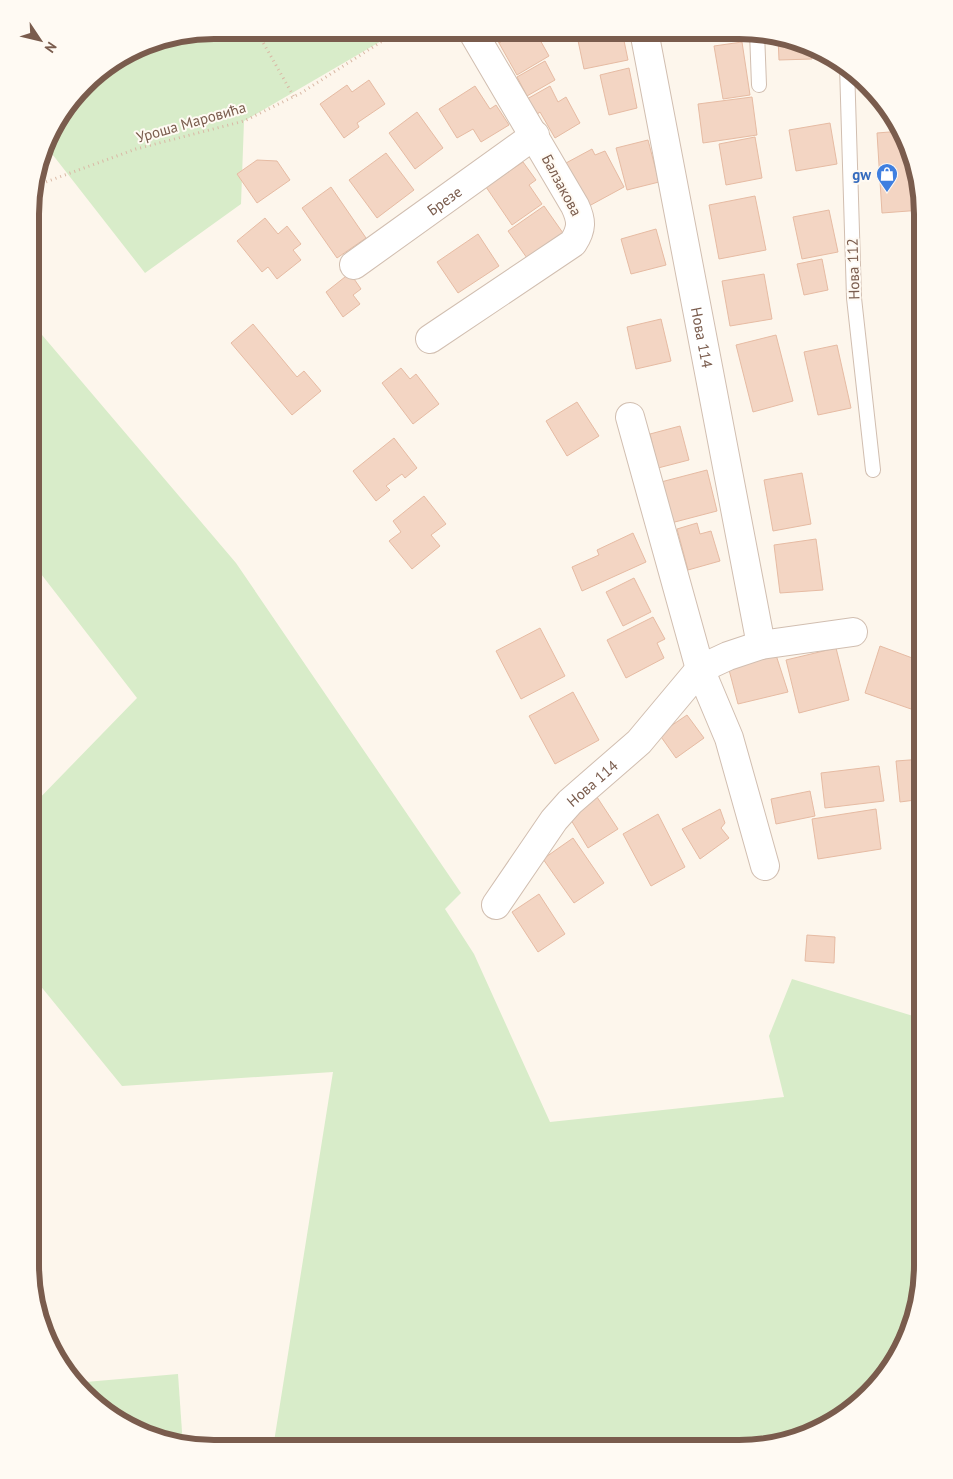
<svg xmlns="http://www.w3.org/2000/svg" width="953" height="1479" font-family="'PT Sans',sans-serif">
  <rect width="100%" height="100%" fill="#fdf6ec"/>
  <g fill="#d8ecc9">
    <polygon points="214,30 394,31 395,33 244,121 241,204 145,273 49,150 43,152 49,132 92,76 144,44"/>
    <polygon points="31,322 236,563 461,893 445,909 474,954 550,1122 784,1097 769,1036 792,979 923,1019 923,1277 913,1325 892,1368 860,1404 810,1435 739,1449 273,1448 333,1072 122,1086 30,973 31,807 137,698 31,561"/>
    <polygon points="178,1374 183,1446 144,1435 102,1411 74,1383"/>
  </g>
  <g fill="#f3d5c3" stroke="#e6bba3">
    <polygon points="492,31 519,31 499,43"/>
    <polygon points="519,31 535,31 549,56 517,75 499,43"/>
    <polygon points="576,31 622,31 628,60 584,69"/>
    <polygon points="778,38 812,52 812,59 779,60"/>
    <polygon points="742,42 750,95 723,99 714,46"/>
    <polygon points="545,61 555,80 527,96 517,77"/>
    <polygon points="629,68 637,108 609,115 600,75"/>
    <polygon points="369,80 385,104 357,123 359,127 344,138 320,104 347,85 352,92"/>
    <polygon points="475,86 490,109 496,105 509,125 481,142 473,129 457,138 439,109"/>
    <polygon points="550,86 558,102 566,97 580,123 555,138 540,112 536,115 527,99"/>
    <polygon points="752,97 757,135 703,143 698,104"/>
    <polygon points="417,112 443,148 415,169 389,133"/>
    <polygon points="830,123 837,164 796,171 789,130"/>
    <polygon points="902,131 909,143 922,210 882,213 877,133"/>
    <polygon points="755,137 762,178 726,185 719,144"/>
    <polygon points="648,140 659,182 627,190 616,148"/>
    <polygon points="592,149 595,155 605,151 624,187 589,206 566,163"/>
    <polygon points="386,153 414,190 377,218 349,180"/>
    <polygon points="257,160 277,161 290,180 257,203 237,174"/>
    <polygon points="523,162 536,180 529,185 542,204 512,225 486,187"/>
    <polygon points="331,187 366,238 337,258 302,208"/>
    <polygon points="755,196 766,250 719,259 709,205"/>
    <polygon points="544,206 563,233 527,258 508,231"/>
    <polygon points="829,210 838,252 802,259 793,217"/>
    <polygon points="265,218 278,234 287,226 301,244 293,250 301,260 277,279 268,267 262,272 237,241"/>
    <polygon points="656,229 666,265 631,274 621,239"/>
    <polygon points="478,234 499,266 458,293 437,262"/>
    <polygon points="822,259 828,290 804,295 797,264"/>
    <polygon points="350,273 361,289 353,295 360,304 343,317 326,292"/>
    <polygon points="764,274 772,319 730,326 722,281"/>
    <polygon points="661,319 671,361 636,369 627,327"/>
    <polygon points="253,324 297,377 304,371 321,391 292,415 231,343"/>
    <polygon points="776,335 793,401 753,412 736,345"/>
    <polygon points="837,345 851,408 818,415 804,352"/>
    <polygon points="401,368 410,379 416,374 439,404 413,424 382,383"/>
    <polygon points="577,402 599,436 567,456 546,421"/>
    <polygon points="680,426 689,460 658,468 650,434"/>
    <polygon points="394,438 417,468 405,478 402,474 386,486 390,490 376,501 353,471"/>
    <polygon points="707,470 717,511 671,523 661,482"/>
    <polygon points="802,473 811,524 773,531 764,480"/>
    <polygon points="424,496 446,524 431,535 440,546 412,569 389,541 401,532 393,521"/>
    <polygon points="697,523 700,534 711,531 720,561 688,570 677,529"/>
    <polygon points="633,533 646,562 582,591 572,567 599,555 597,550"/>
    <polygon points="816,539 823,590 780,593 774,545"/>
    <polygon points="634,578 651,612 623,626 606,592"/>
    <polygon points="653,617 665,639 657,643 664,658 626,678 607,640"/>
    <polygon points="540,628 565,676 521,699 496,651"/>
    <polygon points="880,646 923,662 923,677 911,709 865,693"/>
    <polygon points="836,648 849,700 799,713 786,660"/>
    <polygon points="776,655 788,692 738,704 728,666"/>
    <polygon points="573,692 599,740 555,764 529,716"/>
    <polygon points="687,715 704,738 676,758 659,734"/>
    <polygon points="923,759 923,799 900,802 896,761"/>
    <polygon points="879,766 884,801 825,808 821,773"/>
    <polygon points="810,791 815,816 776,824 771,799"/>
    <polygon points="597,797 618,829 588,848 568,815"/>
    <polygon points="720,809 725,823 721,828 729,838 700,859 682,829"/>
    <polygon points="876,809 881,849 818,859 812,819"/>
    <polygon points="658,814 685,867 651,886 623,834"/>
    <polygon points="573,838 604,883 574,903 543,859"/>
    <polygon points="539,894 565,934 538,952 512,912"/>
    <polygon points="807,935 835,937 834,963 805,961"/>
  </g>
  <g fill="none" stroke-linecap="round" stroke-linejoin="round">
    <g stroke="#d1beb0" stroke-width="16">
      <g id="service">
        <polyline points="757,32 759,85"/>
        <polyline points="847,66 854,298 873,470"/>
      </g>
    </g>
    <g stroke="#d1beb0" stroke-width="30">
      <g id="minor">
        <path id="s1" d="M644 31 761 645"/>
        <path id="s2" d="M354 265 535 135"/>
        <path d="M430 339 573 243C582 229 582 221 575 206L472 31"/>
        <polyline points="630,417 700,669 729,738 765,866"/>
        <path id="s3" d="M496 905 554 820 570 802 639 742 700 669 728 656 761 645 853 632"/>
      </g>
    </g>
    <g stroke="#d9b8a5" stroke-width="3" stroke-dasharray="1 4" stroke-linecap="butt">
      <polyline points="256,30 294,97"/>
      <polyline points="32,187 136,149 244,121 301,93 398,31"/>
    </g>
    <use href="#service" stroke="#fff" stroke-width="14"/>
    <use href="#minor" stroke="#fff" stroke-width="28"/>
  </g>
  <defs>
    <g id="shop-pin" transform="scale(1.125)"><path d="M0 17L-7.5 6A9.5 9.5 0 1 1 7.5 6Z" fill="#3f7fe0" stroke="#fffaf3"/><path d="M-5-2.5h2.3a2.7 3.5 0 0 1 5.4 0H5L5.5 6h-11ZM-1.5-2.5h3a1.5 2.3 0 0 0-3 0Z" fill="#fff"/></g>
  </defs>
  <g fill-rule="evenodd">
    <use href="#shop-pin" x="887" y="174"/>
  </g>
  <g text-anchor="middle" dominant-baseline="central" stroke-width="4" stroke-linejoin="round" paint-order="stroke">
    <g font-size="15" fill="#7a5c4d" stroke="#fffaf3">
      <text transform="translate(191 122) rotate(-16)">Уроша Маровића</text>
      <text transform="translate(562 185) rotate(62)">Балзакова</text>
      <text stroke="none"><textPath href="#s2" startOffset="111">Брезе</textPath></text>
      <text transform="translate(853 269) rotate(-92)">Нова 112</text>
      <text stroke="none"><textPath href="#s1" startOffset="312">Нова 114</textPath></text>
      <text stroke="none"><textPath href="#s3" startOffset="156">Нова 114</textPath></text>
    </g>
    <g font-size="15" font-weight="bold" fill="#366cbe" stroke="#fffaf3" text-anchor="end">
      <text x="871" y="174">gw</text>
    </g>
  </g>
  <path d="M0 0H953V1479H0ZM214 39H739A175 175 0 0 1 914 214V1265A175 175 0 0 1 739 1440H214A175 175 0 0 1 39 1265V214A175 175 0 0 1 214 39Z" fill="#fffaf3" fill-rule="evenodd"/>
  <path fill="none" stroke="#7a5c4d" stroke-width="6" d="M214 39H739A175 175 0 0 1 914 214V1265A175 175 0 0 1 739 1440H214A175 175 0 0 1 39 1265V214A175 175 0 0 1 214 39Z"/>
  <g transform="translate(40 40) rotate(125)" stroke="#fffaf3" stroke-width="4" paint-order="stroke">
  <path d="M0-4L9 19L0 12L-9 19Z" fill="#7a5c4d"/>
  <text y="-8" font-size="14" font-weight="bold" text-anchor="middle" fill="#7a5c4d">N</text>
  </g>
</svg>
